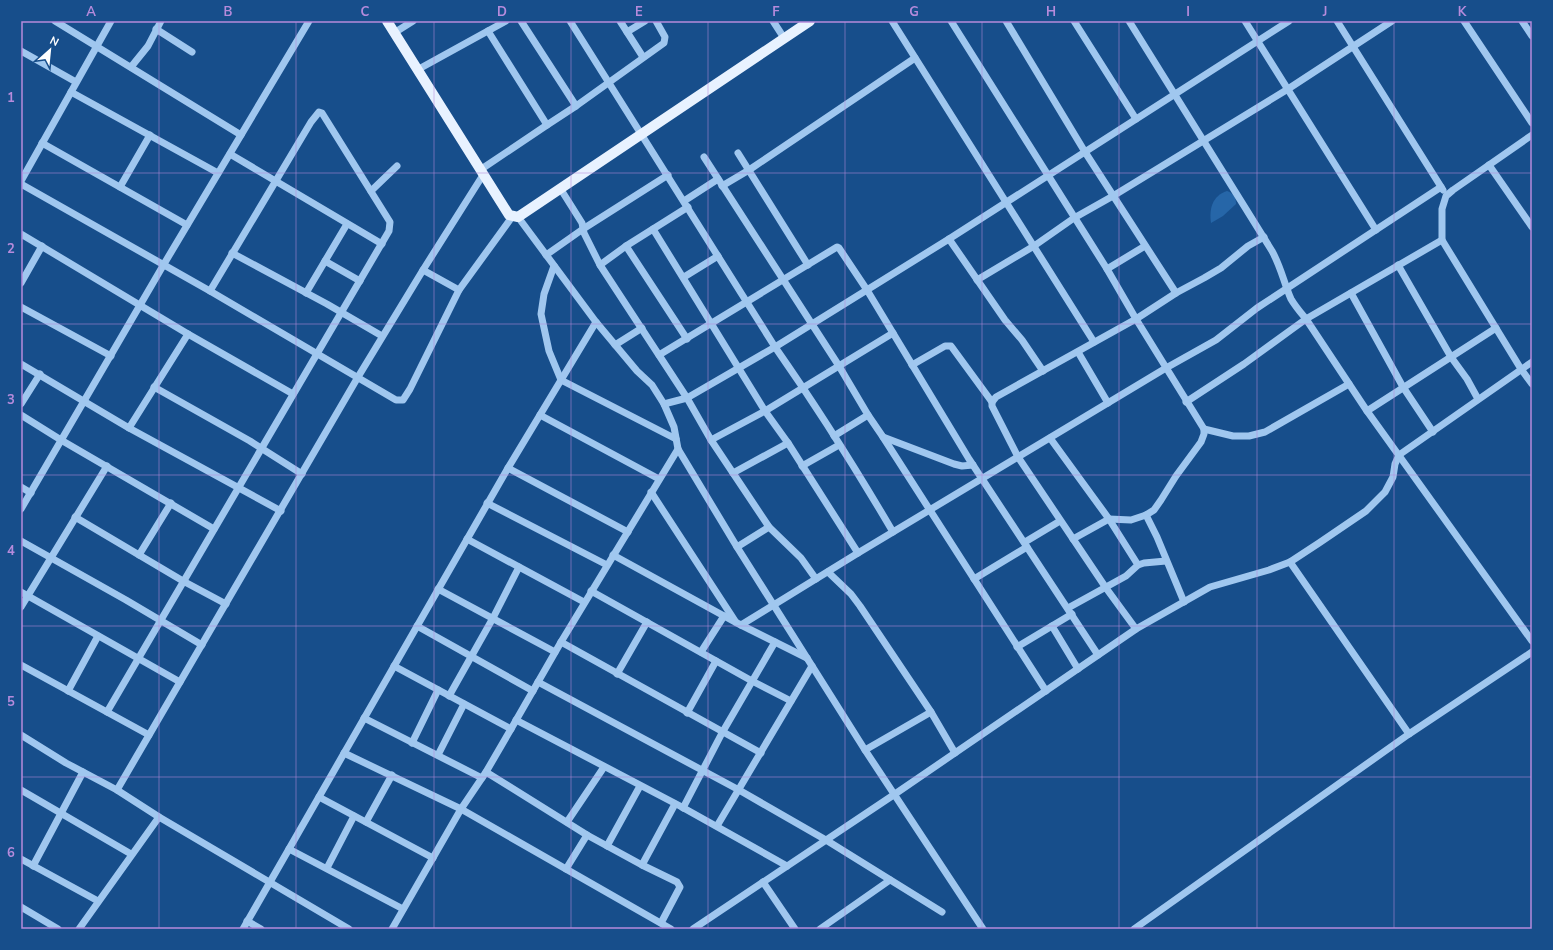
<svg xmlns="http://www.w3.org/2000/svg" width="1553" height="950" font-family="'Nunito Sans',sans-serif">
  <rect width="100%" height="100%" fill="#174e8b"/>
  <path fill="#2666a8" d="M1227 191C1233 193 1236 197 1236 204L1223 216 1211 223C1209 209 1212 196 1227 191Z"/>
  <g fill="none" stroke-linecap="round" stroke-linejoin="round">
    <g stroke="#a0c7ef" stroke-width="7">
      <polyline points="55,21 241,135"/>
      <polyline points="521,21 576,106"/>
      <path d="M570 21 775 347C817 407 856 469 893 532"/>
      <polyline points="620,21 643,57"/>
      <polyline points="773,21 784,38"/>
      <polyline points="892,21 1094,342"/>
      <polyline points="951,21 1107,269 1136,319 1204,429 1204,434 1201,442 1176,476 1161,500 1154,510 1146,515 1131,520 1109,519 1073,539"/>
      <polyline points="1006,21 1085,152 1176,293"/>
      <polyline points="1074,21 1136,119"/>
      <path d="M1129 21 1272 251C1281 267 1284 283 1291 299 1295 306 1301 313 1306 319L1367 411 1532 641"/>
      <polyline points="1245,21 1376,230"/>
      <polyline points="1337,21 1443,190"/>
      <polyline points="1464,21 1532,123"/>
      <polyline points="1522,21 1532,36"/>
      <polyline points="156,29 192,52"/>
      <polyline points="488,31 547,125 576,106 664,43 665,37 656,21"/>
      <polyline points="627,32 645,21"/>
      <polyline points="394,33 413,21"/>
      <polyline points="21,51 76,82"/>
      <polyline points="131,67 148,46 161,21"/>
      <polyline points="417,70 506,21"/>
      <polyline points="71,92 218,173"/>
      <polyline points="1532,135 1453,190 1446,196 1442,209 1442,240 1521,369 1532,384"/>
      <polyline points="42,143 187,225"/>
      <polyline points="738,153 808,265"/>
      <polyline points="230,154 382,244"/>
      <polyline points="704,157 839,366 868,415 834,436"/>
      <polyline points="1489,165 1532,227"/>
      <polyline points="480,170 547,125"/>
      <polyline points="21,181 111,21"/>
      <polyline points="21,184 210,291 396,400 403,400 410,389 459,290"/>
      <polyline points="722,186 749,170 915,58"/>
      <polyline points="120,187 150,135"/>
      <polyline points="560,188 582,223 584,233 600,265 687,398 711,440 769,527 801,558 816,579"/>
      <polyline points="371,191 397,166"/>
      <polyline points="684,201 718,179"/>
      <polyline points="518,217 596,322 637,371 652,385 664,404 674,427 678,449 737,547 865,750 983,929"/>
      <polyline points="653,229 765,411 788,443 858,553"/>
      <polyline points="21,234 188,334 293,394"/>
      <polyline points="949,239 1005,320 1022,340 1043,371"/>
      <polyline points="626,246 687,339"/>
      <polyline points="232,253 327,304 382,336"/>
      <polyline points="546,255 583,229 668,175"/>
      <polyline points="325,261 360,281"/>
      <polyline points="600,265 626,246 688,207"/>
      <polyline points="1398,265 1451,357 1467,379 1478,399"/>
      <polyline points="554,266 544,294 541,314 549,351 561,380 676,439"/>
      <polyline points="1107,269 1145,246"/>
      <polyline points="423,270 483,175"/>
      <polyline points="684,277 718,256"/>
      <polyline points="977,280 1034,246 1074,218 1113,196 1288,89 1392,21"/>
      <polyline points="21,283 42,246"/>
      <polyline points="306,293 347,224"/>
      <polyline points="1351,293 1403,387 1433,432"/>
      <polyline points="21,307 111,356"/>
      <polyline points="615,345 642,328"/>
      <polyline points="1078,352 1108,403"/>
      <polyline points="659,355 837,247 839,248 867,290 969,459 1098,655"/>
      <polyline points="21,364 129,428 281,511"/>
      <polyline points="912,365 945,346 951,346 992,402 992,406 1018,457 1106,588 1136,629"/>
      <polyline points="154,387 250,441 302,474"/>
      <polyline points="992,402 996,397 1136,319 1176,293 1204,278 1221,268 1248,246 1264,237"/>
      <polyline points="1186,402 1244,364 1306,319 1442,240"/>
      <polyline points="21,404 40,374"/>
      <polyline points="664,404 687,398 775,347 949,239 1289,21"/>
      <polyline points="1367,411 1496,328"/>
      <polyline points="21,415 61,440 214,529"/>
      <polyline points="540,415 659,479"/>
      <polyline points="868,415 883,437 954,464 962,466 973,465"/>
      <polyline points="129,428 188,334"/>
      <polyline points="1204,429 1233,436 1249,436 1265,432 1349,384"/>
      <polyline points="883,437 1046,691"/>
      <polyline points="1050,438 1109,519 1138,565 1126,576 1068,608"/>
      <polyline points="711,440 765,411 893,333"/>
      <polyline points="802,466 839,445"/>
      <polyline points="508,468 628,532"/>
      <polyline points="733,473 788,443"/>
      <polyline points="21,487 31,493"/>
      <polyline points="651,492 735,621"/>
      <polyline points="487,503 607,565"/>
      <polyline points="21,509 164,264 309,21"/>
      <polyline points="1146,515 1157,537 1184,602"/>
      <polyline points="75,517 183,581 226,604"/>
      <polyline points="467,539 584,602"/>
      <polyline points="21,541 126,600 202,645"/>
      <polyline points="1025,542 1060,521"/>
      <polyline points="737,547 769,527"/>
      <polyline points="139,555 171,503"/>
      <polyline points="613,555 735,622 807,658"/>
      <polyline points="1290,562 1409,734"/>
      <polyline points="1138,565 1144,563 1166,561"/>
      <polyline points="828,572 851,594 860,606 931,712 955,753"/>
      <polyline points="974,579 1027,547"/>
      <polyline points="438,589 555,652"/>
      <polyline points="591,591 752,681 791,701"/>
      <polyline points="21,592 180,682"/>
      <polyline points="21,607 107,466"/>
      <polyline points="741,625 858,553 1166,368 1216,340 1257,308 1441,187"/>
      <polyline points="417,626 533,691"/>
      <polyline points="1052,626 1078,669"/>
      <polyline points="561,642 761,753"/>
      <polyline points="1017,647 1072,614"/>
      <polyline points="701,652 724,616"/>
      <polyline points="21,665 149,735"/>
      <polyline points="394,666 511,729"/>
      <polyline points="617,674 647,622"/>
      <polyline points="538,682 739,790 826,840 942,912"/>
      <polyline points="68,691 98,636"/>
      <polyline points="449,696 493,618 519,567"/>
      <polyline points="107,712 389,231 390,222 322,113 319,112 311,122 210,291"/>
      <polyline points="687,713 716,661"/>
      <polyline points="364,718 482,778"/>
      <polyline points="516,720 680,806 787,866"/>
      <polyline points="21,735 66,763 117,790 159,817 349,929"/>
      <polyline points="412,743 438,690"/>
      <polyline points="865,750 931,712"/>
      <polyline points="344,753 461,809 671,929"/>
      <polyline points="438,755 464,704"/>
      <polyline points="486,772 587,835 642,865 677,882 680,887 661,923"/>
      <polyline points="21,790 131,854"/>
      <polyline points="117,790 358,377 423,270 459,290 512,217"/>
      <polyline points="319,797 433,858"/>
      <polyline points="683,808 722,733 775,642"/>
      <polyline points="366,822 392,775"/>
      <polyline points="567,822 604,767"/>
      <polyline points="717,826 812,666"/>
      <polyline points="607,846 640,786"/>
      <polyline points="289,849 403,909"/>
      <polyline points="21,859 98,901"/>
      <polyline points="642,865 675,804"/>
      <polyline points="33,866 83,772"/>
      <polyline points="327,868 354,816"/>
      <polyline points="566,869 587,835"/>
      <polyline points="763,882 795,929"/>
      <polyline points="21,907 58,929"/>
      <polyline points="247,921 261,929"/>
      <polyline points="79,929 159,817"/>
      <polyline points="243,929 508,468 596,322"/>
      <polyline points="392,929 461,809 486,772 511,729 561,642 678,449"/>
      <polyline points="693,929 895,794 1136,629 1210,587 1269,570 1290,562 1319,543 1366,511 1385,492 1393,477 1395,464 1399,455 1532,362"/>
      <polyline points="820,929 890,880"/>
      <polyline points="1134,929 1409,734 1532,652"/>
    </g>
    <polyline stroke="#e8f2ff" stroke-width="10" points="387,21 509,215 518,217 810,21"/>
  </g>
  <path fill="none" stroke="#b68bdc" stroke-width="1" stroke-opacity="0.55" d="M159 21V929M296 21V929M434 21V929M571 21V929M708 21V929M845 21V929M982 21V929M1119 21V929M1257 21V929M1394 21V929M21 173H1532M21 324H1532M21 475H1532M21 626H1532M21 777H1532"/>
  <rect width="1553" height="950" fill="none" stroke="#174e8b" stroke-width="44"/>
  <g transform="translate(50 50) rotate(27)" stroke="#174e8b" stroke-width="3" paint-order="stroke">
  <path d="M0-3L7 15L0 10L-7 15Z" fill="#ffffff"/>
  <text y="-6" font-size="11" font-weight="bold" text-anchor="middle" fill="#ffffff">N</text>
  </g>
  <rect x="22" y="22" width="1509" height="906" fill="none" stroke="#b68bdc" stroke-width="1.5"/>
  <g font-size="13" text-anchor="middle" font-weight="bold" fill="#b68bdc">
    <text x="91" y="16">A</text>
    <text x="228" y="16">B</text>
    <text x="365" y="16">C</text>
    <text x="502" y="16">D</text>
    <text x="639" y="16">E</text>
    <text x="776" y="16">F</text>
    <text x="914" y="16">G</text>
    <text x="1051" y="16">H</text>
    <text x="1188" y="16">I</text>
    <text x="1325" y="16">J</text>
    <text x="1462" y="16">K</text>
    <text x="11" y="102">1</text>
    <text x="11" y="253">2</text>
    <text x="11" y="404">3</text>
    <text x="11" y="555">4</text>
    <text x="11" y="706">5</text>
    <text x="11" y="857">6</text>
  </g>
</svg>
